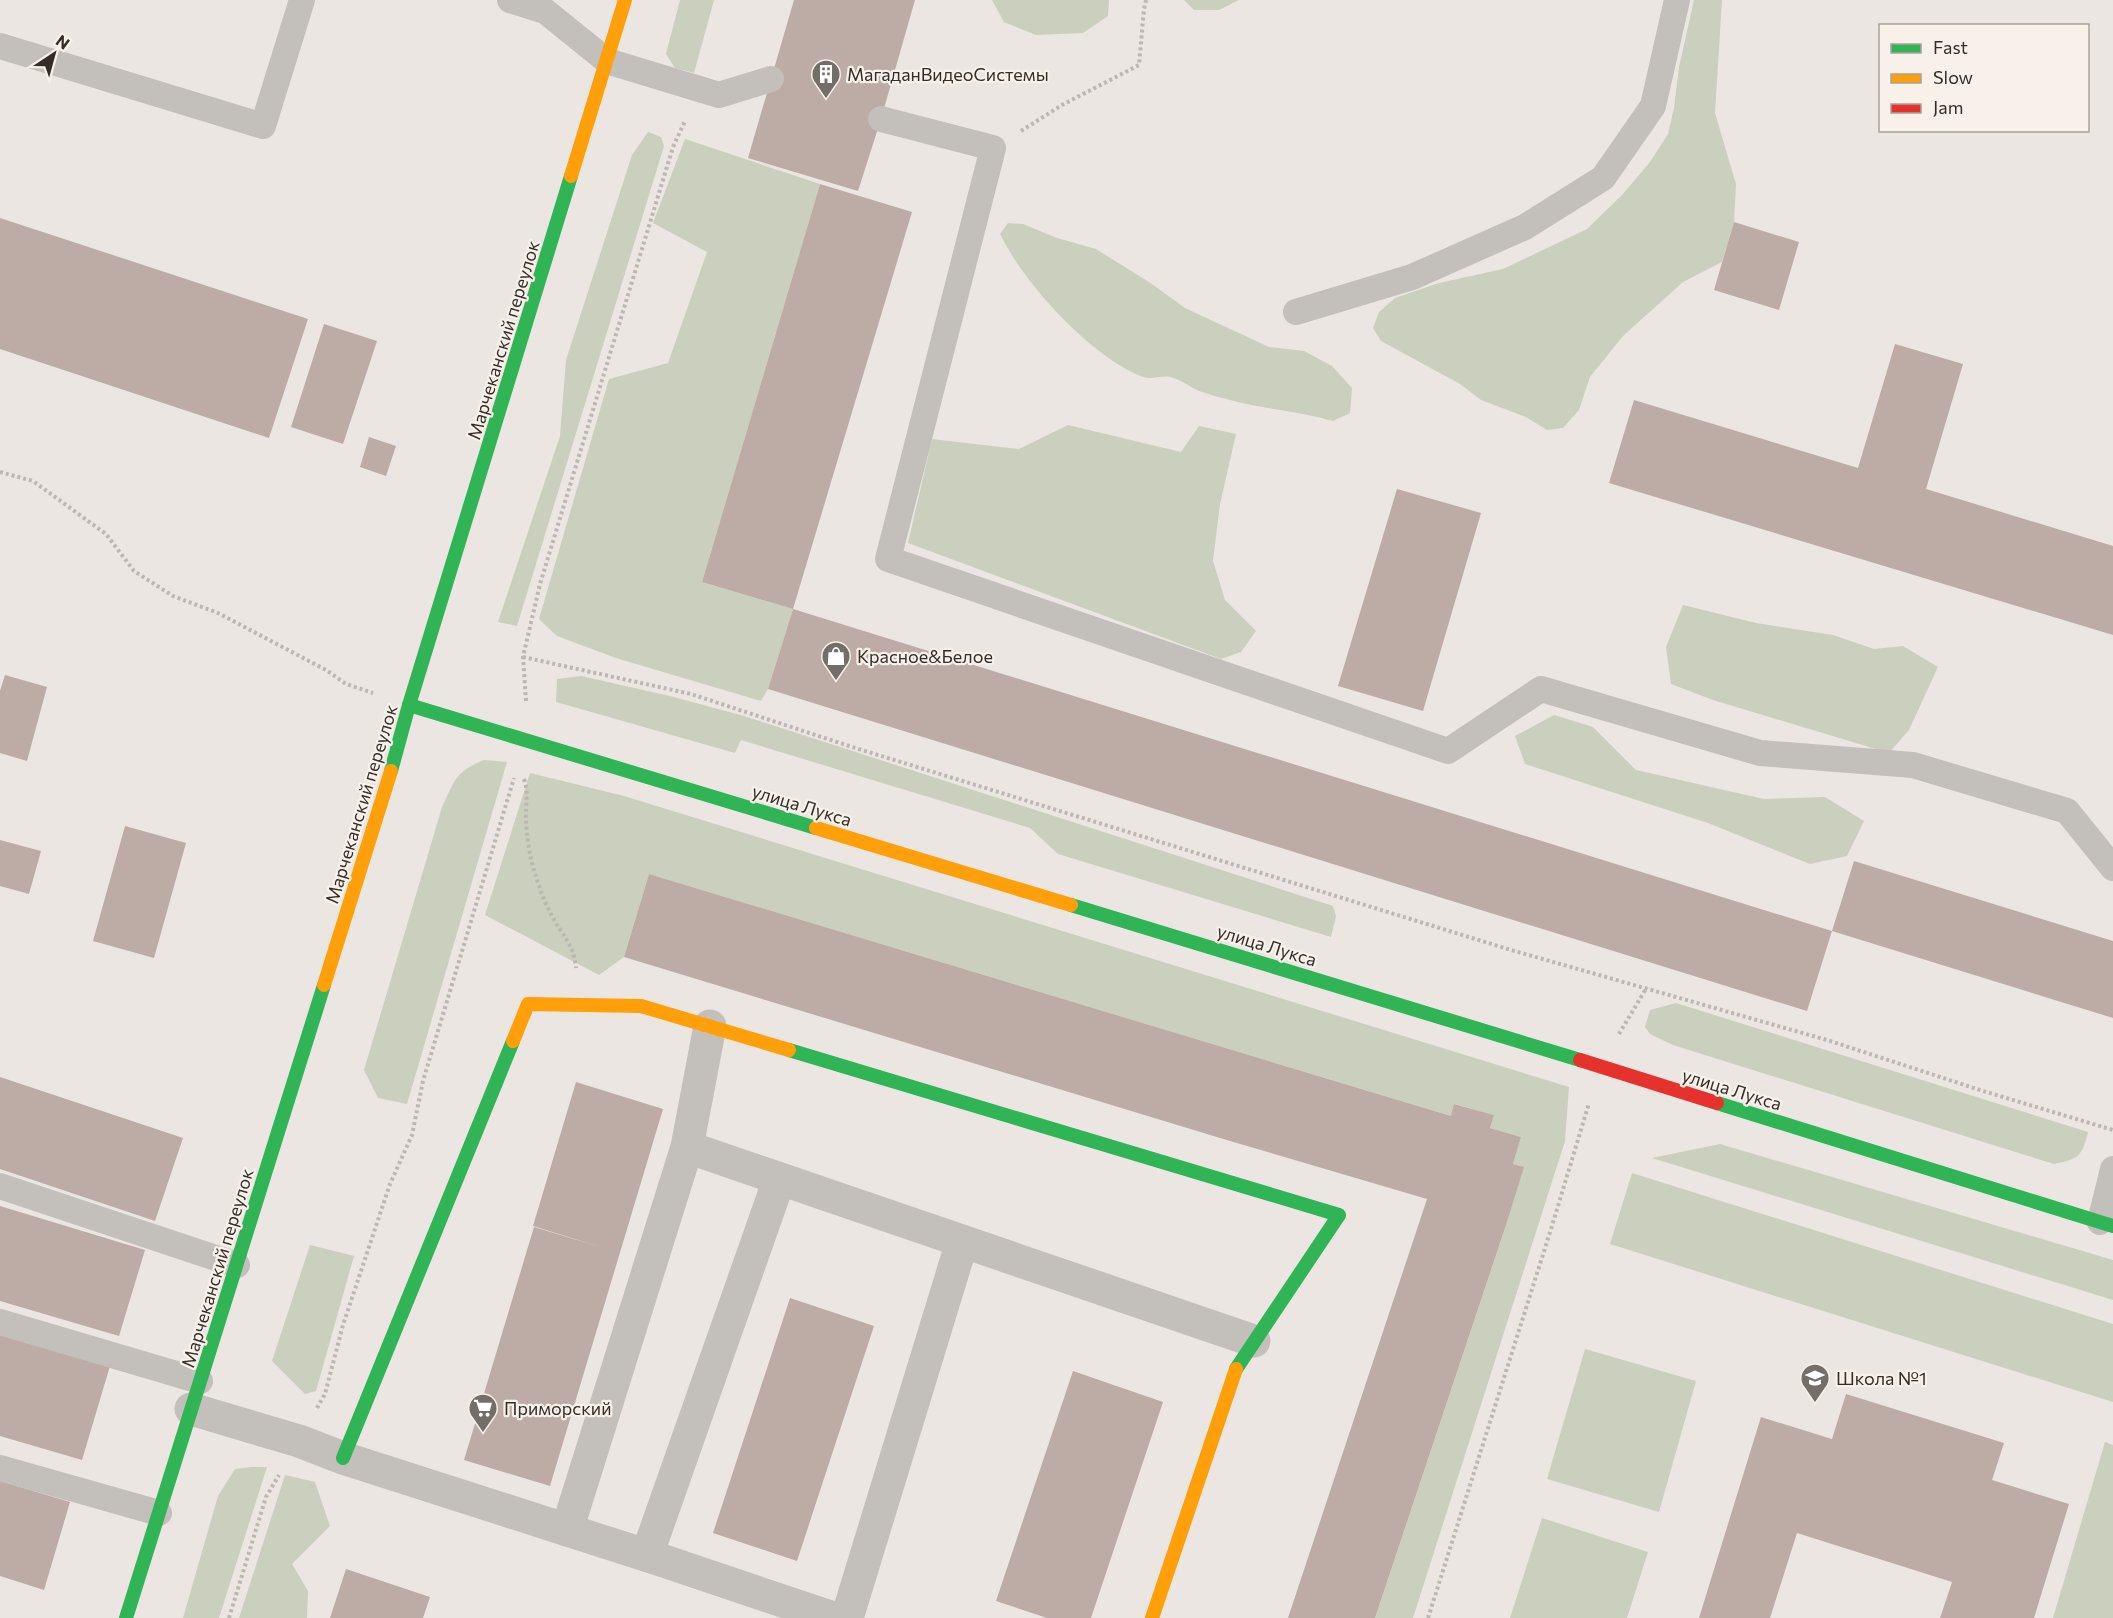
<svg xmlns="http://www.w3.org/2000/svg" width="2113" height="1618" font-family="Commissioner,sans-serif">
  <rect width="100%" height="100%" fill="#ebe6e1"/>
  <g fill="#cbcfbd">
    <polygon points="680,0 714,0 694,73 675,68 666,54"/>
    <polygon points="992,0 1109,0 1108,16 1083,33 1036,35 1004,22"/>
    <polygon points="1184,0 1239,0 1219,10 1194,10"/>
    <polygon points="1694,0 1722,0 1715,113 1736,184 1734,222 1722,262 1683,282 1623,336 1590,377 1579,410 1563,428 1547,430 1526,417 1481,400 1460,384 1381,341 1373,328 1379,312 1395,298 1439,283 1503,269 1587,229 1622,195 1650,162 1668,134 1674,108 1679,67"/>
    <polygon points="648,132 661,137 664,146 517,626 498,622 560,436 566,360 632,155"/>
    <polygon points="685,139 820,184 702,582 793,609 768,689 761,701 616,658 557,636 539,619 609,379 668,363 707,252 653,223"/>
    <path d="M1008 223 1023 224 1057 238 1096 249 1152 284 1185 308 1269 347 1304 351 1332 366 1352 388 1350 413 1333 421C1300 412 1267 409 1234 401 1223 398 1210 395 1199 391 1190 387 1180 379 1170 377 1161 375 1152 380 1143 377 1090 356 1025 285 1000 234Z"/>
    <polygon points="1068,425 1181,452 1199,426 1236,434 1220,504 1213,561 1225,600 1256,631 1241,652 1221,659 908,543 932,439 1019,449"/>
    <polygon points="1683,605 1756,623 1833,635 1874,649 1903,646 1938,667 1909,730 1889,753 1713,700 1671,684 1666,647"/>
    <polygon points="581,676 670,696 744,716 1333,906 1336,916 1331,937 1058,854 1030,828 741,740 735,753 556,702 557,679"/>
    <polygon points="1554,715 1593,727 1636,770 1764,799 1825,797 1864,821 1847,856 1810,864 1708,823 1525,764 1515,736"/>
    <path d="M484 760 507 762 407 1104 378 1098 364 1070 442 807C455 780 455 772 484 760Z"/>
    <polygon points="530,773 624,796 1569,1087 1565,1141 1413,1618 1375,1618 1507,1222 1523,1167 1513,1164 1521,1137 1490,1128 1494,1115 1455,1104 1451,1116 649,874 624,957 599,975 485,915"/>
    <path d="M1676 1003 2088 1132C2082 1157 2078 1159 2054 1164L1673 1045 1650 1034 1645 1027 1650 1010Z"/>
    <polygon points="1720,1144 2113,1260 2113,1300 1652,1158"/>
    <polygon points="1632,1173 2113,1324 2113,1402 1610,1244"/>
    <polygon points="310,1245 354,1256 316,1391 305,1394 272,1361"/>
    <polygon points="1585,1349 1696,1381 1659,1512 1547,1479"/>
    <polygon points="2105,1442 2113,1445 2113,1618 2053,1618"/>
    <polygon points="252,1467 267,1467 219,1618 183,1618 218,1496 235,1469"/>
    <polygon points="285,1475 315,1482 330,1526 292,1564 308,1591 307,1618 239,1618"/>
    <polygon points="1542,1518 1648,1552 1627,1618 1510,1618"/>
  </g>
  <g fill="#bcaca5">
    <polygon points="794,0 915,0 881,119 858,191 748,158"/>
    <polygon points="820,184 912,212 793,609 702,582"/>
    <polygon points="0,218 308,319 269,438 0,349"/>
    <polygon points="1734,222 1799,242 1779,310 1714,290"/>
    <polygon points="324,324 377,341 343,444 291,427"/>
    <polygon points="1895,344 1963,364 1926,489 2113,546 2113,635 1609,483 1634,400 1858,468"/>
    <polygon points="369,437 396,446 386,476 360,467"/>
    <polygon points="1397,489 1481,513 1423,711 1338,686"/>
    <polygon points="793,609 1832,931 1807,1011 768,689"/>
    <polygon points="5,675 47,687 27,761 0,753 0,691"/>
    <polygon points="125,826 186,843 154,958 93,941"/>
    <polygon points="0,840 41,851 29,894 0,886"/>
    <polygon points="1854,861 2113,941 2113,1018 1832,931"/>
    <polygon points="649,874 1451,1116 1454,1104 1494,1115 1490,1128 1521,1137 1513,1164 1524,1167 1507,1222 1375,1618 1288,1618 1427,1199 1230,1141 624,957"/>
    <polygon points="0,1077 183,1138 155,1221 0,1169"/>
    <polygon points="576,1082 663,1109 550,1486 464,1460 534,1227 604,1248 533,1226"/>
    <polygon points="0,1206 145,1250 119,1336 0,1301"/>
    <polygon points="790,1298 874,1326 797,1561 713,1533"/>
    <polygon points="0,1333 110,1366 82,1460 0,1436"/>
    <polygon points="1073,1371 1163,1402 1091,1618 1047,1618 996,1601"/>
    <polygon points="1846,1394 2004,1443 1992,1480 2069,1504 2034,1618 1940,1618 1952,1582 1797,1533 1770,1618 1699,1618 1761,1417 1832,1439"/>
    <polygon points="0,1481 70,1502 44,1590 0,1576"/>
    <polygon points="346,1569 430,1597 423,1618 330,1618"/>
  </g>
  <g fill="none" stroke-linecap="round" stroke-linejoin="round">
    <g stroke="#bcb7b3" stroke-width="4" stroke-dasharray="3 3" stroke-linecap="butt">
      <polyline points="1021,131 1062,105 1139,65 1144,9 1146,0"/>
      <polyline points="0,472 33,481 106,534 134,571 173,596 218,613 326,670 346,684 373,693"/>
      <polyline points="523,657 691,694 849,746 1511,950 1827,1040 1983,1091 2113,1130"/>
      <polyline points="526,701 523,657 540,584 673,147 685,121"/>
      <path d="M524 779C529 793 525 806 526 821 527 835 529 852 533 867 538 883 543 900 551 914 562 936 573 941 576 968"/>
      <polyline points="1619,1034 1647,987"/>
      <polyline points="317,1408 325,1394 343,1325 390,1184 412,1135 423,1081 514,778"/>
      <polyline points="229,1618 266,1497 279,1475"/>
      <polyline points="1428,1618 1552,1226 1589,1103"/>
    </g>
    <g stroke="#c3bfba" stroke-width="26">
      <polyline points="510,0 545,11 607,61 719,95 771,79"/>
      <polyline points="0,46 263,126 302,0"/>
      <polyline points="881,119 993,148 888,559 1448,751 1541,689 1760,753 1913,765 2067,811 2113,868"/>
      <polyline points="1296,312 1412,277 1525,227 1603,178 1653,106 1677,0"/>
      <polyline points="0,1186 237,1265"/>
      <polyline points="2100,1222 2113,1169"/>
      <polyline points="0,1322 200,1381"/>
      <polyline points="0,1468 159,1513"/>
    </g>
    <g stroke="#c3bfba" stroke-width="33">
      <polyline points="710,1026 687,1147 1254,1341"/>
      <polyline points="191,1409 299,1441 343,1458 664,1561 833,1618"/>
      <polyline points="567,1530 687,1147"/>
      <polyline points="647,1555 779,1180"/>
      <polyline points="847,1618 962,1242"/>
    </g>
    <g stroke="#30b455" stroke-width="14">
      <polyline points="409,705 816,828"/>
      <polyline points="391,771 409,705 571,176"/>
      <polyline points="1071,905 1580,1060"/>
      <polyline points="789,1050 1339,1215 1236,1369"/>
      <polyline points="1717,1103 2113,1226"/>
      <polyline points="343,1458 513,1041"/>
      <polyline points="126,1618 324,985"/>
    </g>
    <g stroke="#ff9f0a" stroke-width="14">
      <polyline points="571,176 625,0"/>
      <polyline points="816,828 1071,905"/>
      <polyline points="324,985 391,771"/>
      <polyline points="513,1041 528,1004 641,1006 789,1050"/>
      <polyline points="1152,1618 1236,1369"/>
    </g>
    <polyline stroke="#e5322d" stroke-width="14" points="1580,1060 1717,1103"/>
  </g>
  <defs>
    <g id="building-pin" transform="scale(1.5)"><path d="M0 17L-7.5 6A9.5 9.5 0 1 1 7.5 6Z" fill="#746e69" stroke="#f7f1e9"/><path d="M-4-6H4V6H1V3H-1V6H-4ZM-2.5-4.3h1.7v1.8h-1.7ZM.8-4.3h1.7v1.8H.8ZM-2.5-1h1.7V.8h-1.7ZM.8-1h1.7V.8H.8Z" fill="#fff"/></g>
    <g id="shop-pin" transform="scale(1.5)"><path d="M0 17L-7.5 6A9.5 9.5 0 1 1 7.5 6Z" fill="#746e69" stroke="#f7f1e9"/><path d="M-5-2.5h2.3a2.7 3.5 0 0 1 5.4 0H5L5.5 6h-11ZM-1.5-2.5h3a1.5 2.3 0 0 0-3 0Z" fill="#fff"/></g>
    <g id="school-pin" transform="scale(1.5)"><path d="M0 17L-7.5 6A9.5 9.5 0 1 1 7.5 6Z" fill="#746e69" stroke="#f7f1e9"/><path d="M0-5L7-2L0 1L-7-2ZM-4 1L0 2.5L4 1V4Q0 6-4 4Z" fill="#fff"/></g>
    <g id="supermarket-pin" transform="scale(1.5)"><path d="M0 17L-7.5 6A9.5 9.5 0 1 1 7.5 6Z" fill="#746e69" stroke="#f7f1e9"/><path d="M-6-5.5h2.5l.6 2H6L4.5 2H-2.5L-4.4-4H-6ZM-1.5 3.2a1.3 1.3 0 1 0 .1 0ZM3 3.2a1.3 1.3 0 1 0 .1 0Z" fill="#fff"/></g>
  </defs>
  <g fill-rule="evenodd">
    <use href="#building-pin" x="826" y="74"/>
    <use href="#shop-pin" x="836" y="656"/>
    <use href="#school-pin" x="1815" y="1378"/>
    <use href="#supermarket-pin" x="483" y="1408"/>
  </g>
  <g text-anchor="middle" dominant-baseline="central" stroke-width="4.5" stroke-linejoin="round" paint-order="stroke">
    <g font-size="18" fill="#342d29" stroke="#f7f1e9" text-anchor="start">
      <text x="847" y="74">МагаданВидеоСистемы</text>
      <text x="857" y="656">Красное&amp;Белое</text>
      <text x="1836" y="1378">Школа №1</text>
      <text x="504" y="1408">Приморский</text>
    </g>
    <g font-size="18" fill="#342d29" stroke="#f7f1e9">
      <text transform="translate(503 340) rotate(-73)">Марчеканский переулок</text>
      <text transform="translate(361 804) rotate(-73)">Марчеканский переулок</text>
      <text transform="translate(802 805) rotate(17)">улица Лукса</text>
      <text transform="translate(1267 945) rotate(17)">улица Лукса</text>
      <text transform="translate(1732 1089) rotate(17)">улица Лукса</text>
      <text transform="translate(217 1268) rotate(-73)">Марчеканский переулок</text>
    </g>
  </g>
  <rect x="1879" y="24" width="210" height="108" fill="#f7f1e9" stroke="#a9a39c" stroke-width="1.5"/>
  <rect x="1891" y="44" width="30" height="9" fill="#30b455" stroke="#a9a39c" stroke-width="1.5"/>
  <text x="1933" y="54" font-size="18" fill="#342d29">Fast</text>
  <rect x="1891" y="74" width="30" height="9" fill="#ff9f0a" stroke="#a9a39c" stroke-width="1.5"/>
  <text x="1933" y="84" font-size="18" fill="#342d29">Slow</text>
  <rect x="1891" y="104" width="30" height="9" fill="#e5322d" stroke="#a9a39c" stroke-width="1.5"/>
  <text x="1933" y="114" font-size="18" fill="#342d29">Jam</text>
  <g transform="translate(54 54) rotate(36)" stroke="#f7f1e9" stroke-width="4.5" paint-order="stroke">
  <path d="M0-4.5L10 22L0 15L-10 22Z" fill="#342d29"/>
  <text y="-9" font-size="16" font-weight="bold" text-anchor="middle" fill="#342d29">N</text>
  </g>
</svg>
